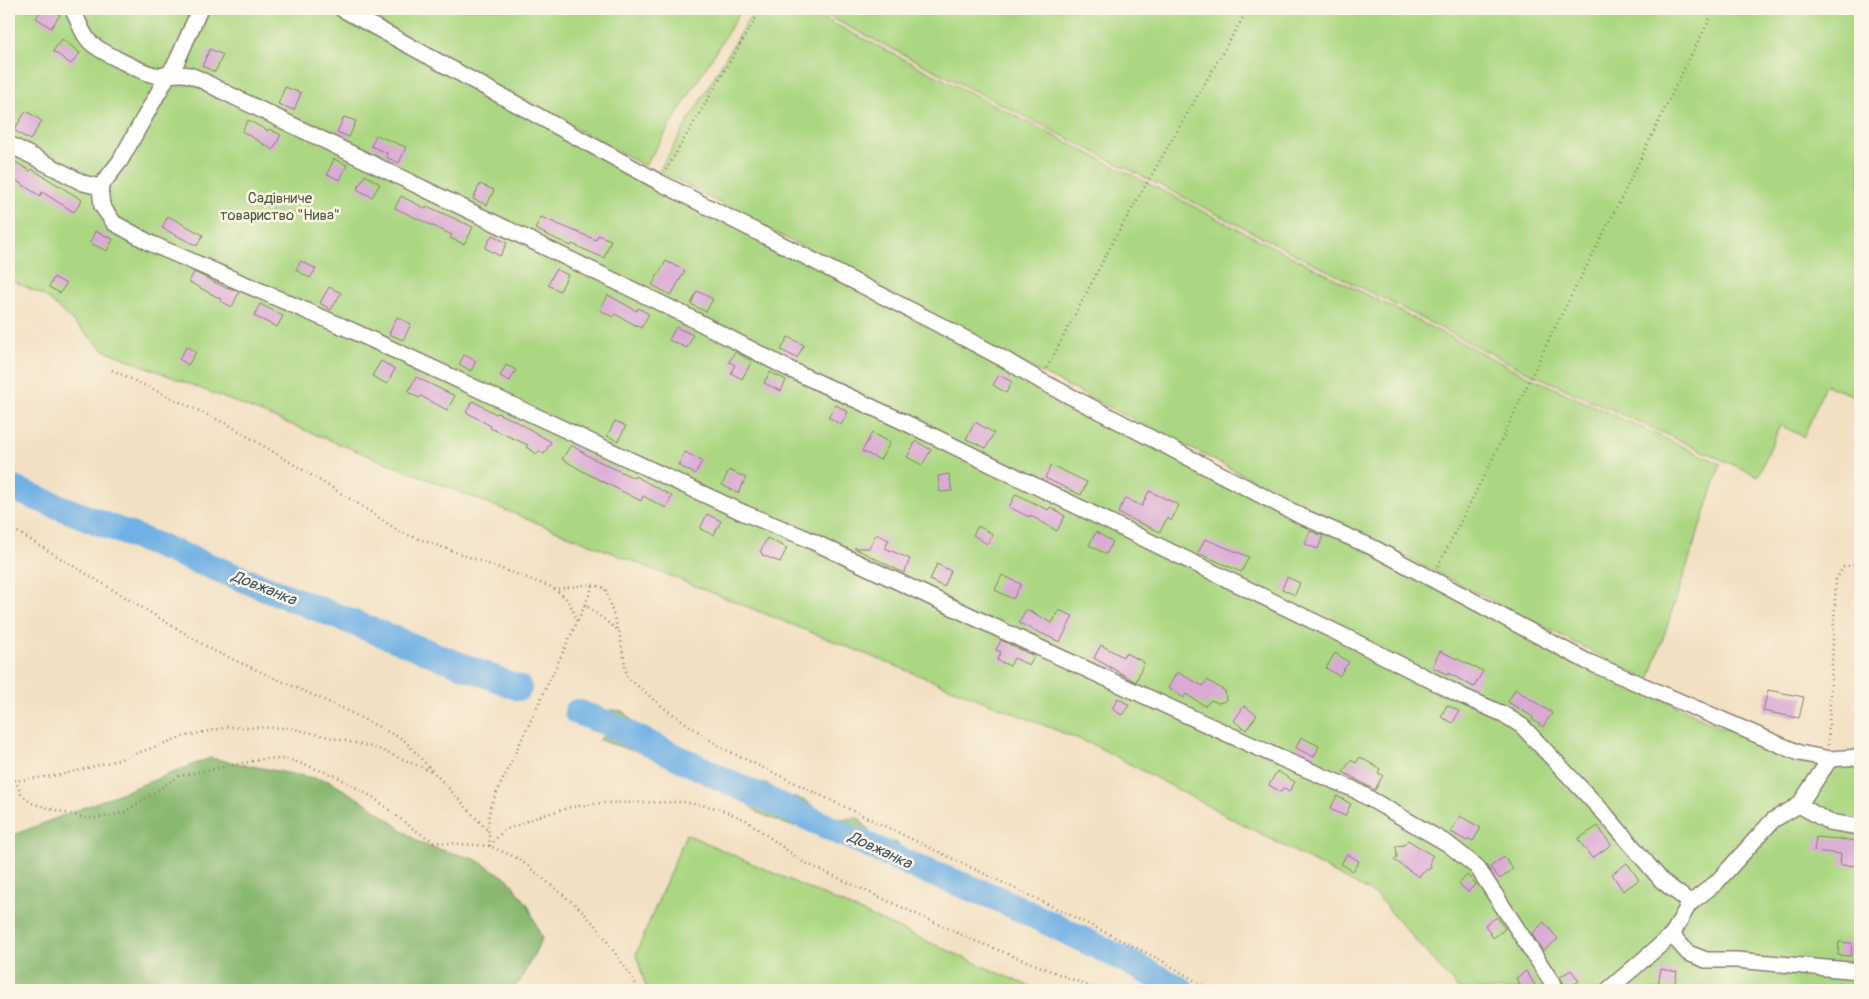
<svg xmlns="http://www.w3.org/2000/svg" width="1869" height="999" font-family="Pangolin,sans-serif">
  <rect width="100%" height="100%" fill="#fcf5e5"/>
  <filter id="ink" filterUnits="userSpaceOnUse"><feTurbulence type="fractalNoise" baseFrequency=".02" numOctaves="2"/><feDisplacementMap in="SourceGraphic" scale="10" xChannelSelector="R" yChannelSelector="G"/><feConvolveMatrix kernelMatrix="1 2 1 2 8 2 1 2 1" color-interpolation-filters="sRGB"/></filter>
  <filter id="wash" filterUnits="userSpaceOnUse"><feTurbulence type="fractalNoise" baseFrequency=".0096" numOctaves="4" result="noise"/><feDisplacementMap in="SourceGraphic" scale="20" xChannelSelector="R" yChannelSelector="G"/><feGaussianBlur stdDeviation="1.12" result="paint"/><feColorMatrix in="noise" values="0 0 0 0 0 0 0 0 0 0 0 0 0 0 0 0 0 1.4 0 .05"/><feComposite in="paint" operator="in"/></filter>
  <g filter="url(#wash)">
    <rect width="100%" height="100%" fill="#f2e0c2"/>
    <g fill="#acd782" stroke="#647a4f">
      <polygon points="9,9 330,9 922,324 1717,726 1860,764 1860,990 1459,990 1376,895 1096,746 104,350 45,296 9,279"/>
      <polygon points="354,9 742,9 645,166"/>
      <polygon points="754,9 805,9 1517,371 1721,464 1649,680 1008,356 659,171"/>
      <polygon points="814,9 1860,9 1860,398 1825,385 1804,437 1780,425 1758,476 1517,367"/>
      <polygon points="686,834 1012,979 1039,990 647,990 636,954"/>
    </g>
    <g fill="#89b870" stroke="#526a46">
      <polygon points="611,710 623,711 638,727 628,732 608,718"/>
      <path d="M608 731C621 733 633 735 638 748L631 750 599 740Z"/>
      <polygon points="210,758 329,781 372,807 421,844 475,859 508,879 528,905 542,939 520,981 512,990 12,990 9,989 9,835 16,834"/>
      <path d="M766 783 779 793 806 801 830 819 859 818 877 840 898 843 902 853 894 858 870 847C846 856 842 845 831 826L815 829 788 825 758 813 741 798 739 790 749 784Z"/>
    </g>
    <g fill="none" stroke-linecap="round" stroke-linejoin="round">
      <g stroke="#70b0e4" stroke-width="26">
        <polyline points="9,487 519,688"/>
        <polyline points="577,712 604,722 727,781 920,869 997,898 1119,957 1182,990"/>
      </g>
    </g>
    <g id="blocks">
      <g fill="#daaad5">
        <polygon points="42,9 52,9 60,15 51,28 36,18"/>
        <polygon points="62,39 80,53 71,64 53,51"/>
        <polygon points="210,49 223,55 215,72 202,66"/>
        <polygon points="285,87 301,93 294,110 278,104"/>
        <polygon points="26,111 42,121 30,140 14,130"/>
        <polygon points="344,117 356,121 349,137 337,132"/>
        <polygon points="248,120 268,131 269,129 281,135 273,150 242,131"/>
        <polygon points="376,135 406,147 399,163 386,157 387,153 371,146"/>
        <polygon points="9,158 30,171 32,169 82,200 74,212 42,192 40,196 9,176"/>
        <polygon points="334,159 347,165 340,180 327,174"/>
        <polygon points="365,175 380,184 372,197 357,189"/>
        <polygon points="480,184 494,190 487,205 473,199"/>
        <polygon points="401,196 426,209 427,207 429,207 473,227 467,240 464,244 450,238 452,235 395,208"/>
        <polygon points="168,216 203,235 197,246 162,228"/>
        <polygon points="541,217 596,240 598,235 611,240 604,258 572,244 571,246 535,229"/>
        <polygon points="95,231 113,239 107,251 90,243"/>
        <polygon points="492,235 507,243 500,256 485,248"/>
        <polygon points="301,261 316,269 310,278 296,270"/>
        <polygon points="666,261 685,271 671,295 652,285"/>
        <polygon points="556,269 568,275 560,291 548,285"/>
        <polygon points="194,272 226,288 227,287 239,292 232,307 220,301 221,299 189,282"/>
        <polygon points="54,277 66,284 60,293 49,287"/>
        <polygon points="329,287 341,293 331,310 320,303"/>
        <polygon points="697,291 713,299 706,312 691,304"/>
        <polygon points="608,295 637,311 638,308 649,314 641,328 615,314 613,317 600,310"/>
        <polygon points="260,304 283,316 277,327 254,316"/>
        <polygon points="397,317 411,324 403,340 389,334"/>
        <polygon points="676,327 693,335 687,348 669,340"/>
        <polygon points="788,337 804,345 797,358 781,350"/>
        <polygon points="187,346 196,352 188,365 179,359"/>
        <polygon points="735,352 752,361 742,379 731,373 735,365 729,362"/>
        <polygon points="464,355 476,361 471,371 459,364"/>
        <polygon points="381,361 395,369 387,384 372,376"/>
        <polygon points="506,365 516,370 510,381 500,376"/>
        <polygon points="770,372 786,380 781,391 764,383"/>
        <polygon points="999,375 1012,382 1006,393 993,385"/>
        <polygon points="416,377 455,396 447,410 421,396 419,398 408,392"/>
        <polygon points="473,401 496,414 497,413 516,421 551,442 544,454 539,451 537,454 526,447 528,445 490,428 491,426 466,412"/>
        <polygon points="836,405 848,412 841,425 828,417"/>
        <polygon points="615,421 626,426 618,441 607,436"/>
        <polygon points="975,422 994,433 986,448 966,439"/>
        <polygon points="872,433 890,443 880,460 862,451"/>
        <polygon points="916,441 931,450 922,465 907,457"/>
        <polygon points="571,445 592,458 634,478 635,476 672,496 666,508 643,496 641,501 588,474 562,459"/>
        <polygon points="685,452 702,461 695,474 678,465"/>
        <polygon points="1051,465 1087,482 1081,495 1045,478"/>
        <polygon points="729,470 746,478 738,493 722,485"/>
        <polygon points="949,474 952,491 940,492 938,476"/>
        <polygon points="1149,491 1179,505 1171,521 1167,518 1160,532 1118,513 1125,498 1142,506"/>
        <polygon points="1016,494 1048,510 1050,507 1065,516 1057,531 1030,515 1029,517 1009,507"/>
        <polygon points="707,514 721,521 714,535 700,529"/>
        <polygon points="978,526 993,534 987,544 973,535"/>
        <polygon points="1310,531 1323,536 1318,549 1305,544"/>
        <polygon points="1096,532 1113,542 1106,554 1089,545"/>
        <polygon points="876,534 889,540 885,548 910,559 904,573 854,548 869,548"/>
        <polygon points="767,538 787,548 780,562 762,555 763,554 760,552"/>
        <polygon points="1205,539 1249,557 1241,572 1198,553"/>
        <polygon points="937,564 951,571 944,587 930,580"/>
        <polygon points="1002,575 1021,584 1013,599 995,590"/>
        <polygon points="1287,577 1300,583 1295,595 1282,589"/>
        <polygon points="1026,609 1052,623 1059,610 1073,616 1060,642 1019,623"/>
        <polygon points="1001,640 1034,656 1029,665 1014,658 1010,666 997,660 1001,652 996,650"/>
        <polygon points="1101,645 1123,657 1125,653 1144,662 1136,682 1094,658"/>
        <polygon points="1440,651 1483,671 1474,687 1448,673 1448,675 1432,667"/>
        <polygon points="1335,653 1349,662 1339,676 1326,668"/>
        <polygon points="1177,672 1203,686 1207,680 1225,691 1226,701 1218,703 1211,700 1205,706 1186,694 1184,698 1168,688"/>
        <polygon points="1515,689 1552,713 1543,727 1532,719 1533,717 1508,702"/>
        <polygon points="1768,690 1804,697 1799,718 1763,711"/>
        <polygon points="1118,698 1129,705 1122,715 1112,709"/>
        <polygon points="1447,705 1459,711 1453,723 1441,717"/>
        <polygon points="1244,706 1257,715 1246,730 1234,721"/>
        <polygon points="1301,737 1319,746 1314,757 1296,748"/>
        <polygon points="1360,757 1380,769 1378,773 1383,775 1375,790 1343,772 1351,760 1356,763"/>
        <polygon points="1277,771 1295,782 1289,792 1283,788 1281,792 1269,785"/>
        <polygon points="1337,796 1351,804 1345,816 1330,809"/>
        <polygon points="1460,816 1481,828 1473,841 1469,839 1467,841 1451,832"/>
        <polygon points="1598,826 1611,845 1592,858 1578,839"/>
        <polygon points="1816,837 1860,841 1860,866 1840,865 1841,854 1814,851"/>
        <polygon points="1408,840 1433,856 1430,860 1431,868 1422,872 1419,877 1394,860 1397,857 1396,846 1404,845"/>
        <polygon points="1347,854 1359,861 1353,871 1341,864"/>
        <polygon points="1504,857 1513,869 1500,879 1490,867"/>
        <polygon points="1627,863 1639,880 1623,891 1612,874"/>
        <polygon points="1467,875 1476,884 1468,892 1459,884"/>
        <polygon points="1497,917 1505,929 1493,938 1485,925"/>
        <polygon points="1544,922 1558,939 1543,951 1532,934"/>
        <polygon points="1839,942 1852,943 1851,956 1838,955"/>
        <polygon points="1661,969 1677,972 1674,987 1658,984"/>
        <polygon points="1571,970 1579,981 1567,989 1560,977"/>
        <polygon points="1526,971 1535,985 1527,990 1523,990 1516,978"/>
      </g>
    </g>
  </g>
  <g filter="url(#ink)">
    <use href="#blocks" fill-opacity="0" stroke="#877e6f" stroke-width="1"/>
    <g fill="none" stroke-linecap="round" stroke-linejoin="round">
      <g stroke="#877e6f" stroke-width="18">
        <g id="minor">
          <path d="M72 9C79 20 81 33 90 42 99 51 143 73 155 75 166 77 178 72 189 75 200 78 210 85 220 90L685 315 789 369 902 421 1350 639 1462 696 1503 714 1522 726 1605 814 1662 881 1691 903"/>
          <polyline points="342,9 659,182 934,322 1002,358 1041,381 1301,516 1372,547 1586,661 1799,753 1830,759 1860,757"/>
          <polyline points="9,144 83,183 100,187 120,161 167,77 177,61 200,9"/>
          <polyline points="100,187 102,206 114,223 152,244 353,331 744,513 801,536 1001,630 1280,758 1353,789 1448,844 1477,867 1557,990"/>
          <polyline points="1799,805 1829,822 1860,827"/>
          <polyline points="1672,935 1688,953 1706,960 1736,960 1860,971"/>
          <polyline points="1608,990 1672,935 1689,904 1716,883 1773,820 1799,805 1830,759"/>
        </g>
      </g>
      <g stroke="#877e6f" stroke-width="2.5" stroke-dasharray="1 4" stroke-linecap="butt">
        <polyline points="666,170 761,9"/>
        <polyline points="1047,368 1115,238 1248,9"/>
        <path d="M112 370 229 425 360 505 400 532 549 586C566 595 572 604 577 622L490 807 488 826 490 846"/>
        <polyline points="9,527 214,651 344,709 404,740 488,831"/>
        <polyline points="1438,566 1493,458 1549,339 1622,197 1683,71 1715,9"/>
        <polyline points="558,589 590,584 605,588 618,629"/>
        <polyline points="585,605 593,585"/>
        <polyline points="578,620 585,605 619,631 627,677 664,708 722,748 1070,915 1157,958 1211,990"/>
        <polyline points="1828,745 1836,580 1843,567 1860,563"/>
        <polyline points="9,766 21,794 31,803 87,819 110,816 125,812 179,776 263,759 288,759 325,772 336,776 374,798 412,828 434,842 490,846 519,859 578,907 598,928 635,982 638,990"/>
        <polyline points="14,781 60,775 118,760 182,737 227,727 290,728 376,748 433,772"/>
        <polyline points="490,846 503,831 540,816 571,807 602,803 683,802 717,808 746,820 803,862 973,940 1099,990"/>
      </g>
      <use href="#minor" stroke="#fff" stroke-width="15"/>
    </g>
  </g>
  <g text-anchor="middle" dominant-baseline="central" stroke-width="5" stroke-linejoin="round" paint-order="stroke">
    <g font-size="15" fill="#4e5d40" stroke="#fcf5e5">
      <text x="280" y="198">Садівниче<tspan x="280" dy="17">товариство "Нива"</tspan></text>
    </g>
    <g font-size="16" font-style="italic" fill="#3e576c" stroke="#fcf5e5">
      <text transform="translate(264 588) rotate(22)">Довжанка</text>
      <text transform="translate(880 850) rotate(25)">Довжанка</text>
    </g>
  </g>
  <rect width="1869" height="999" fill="none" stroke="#fcf5e5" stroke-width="30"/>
</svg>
